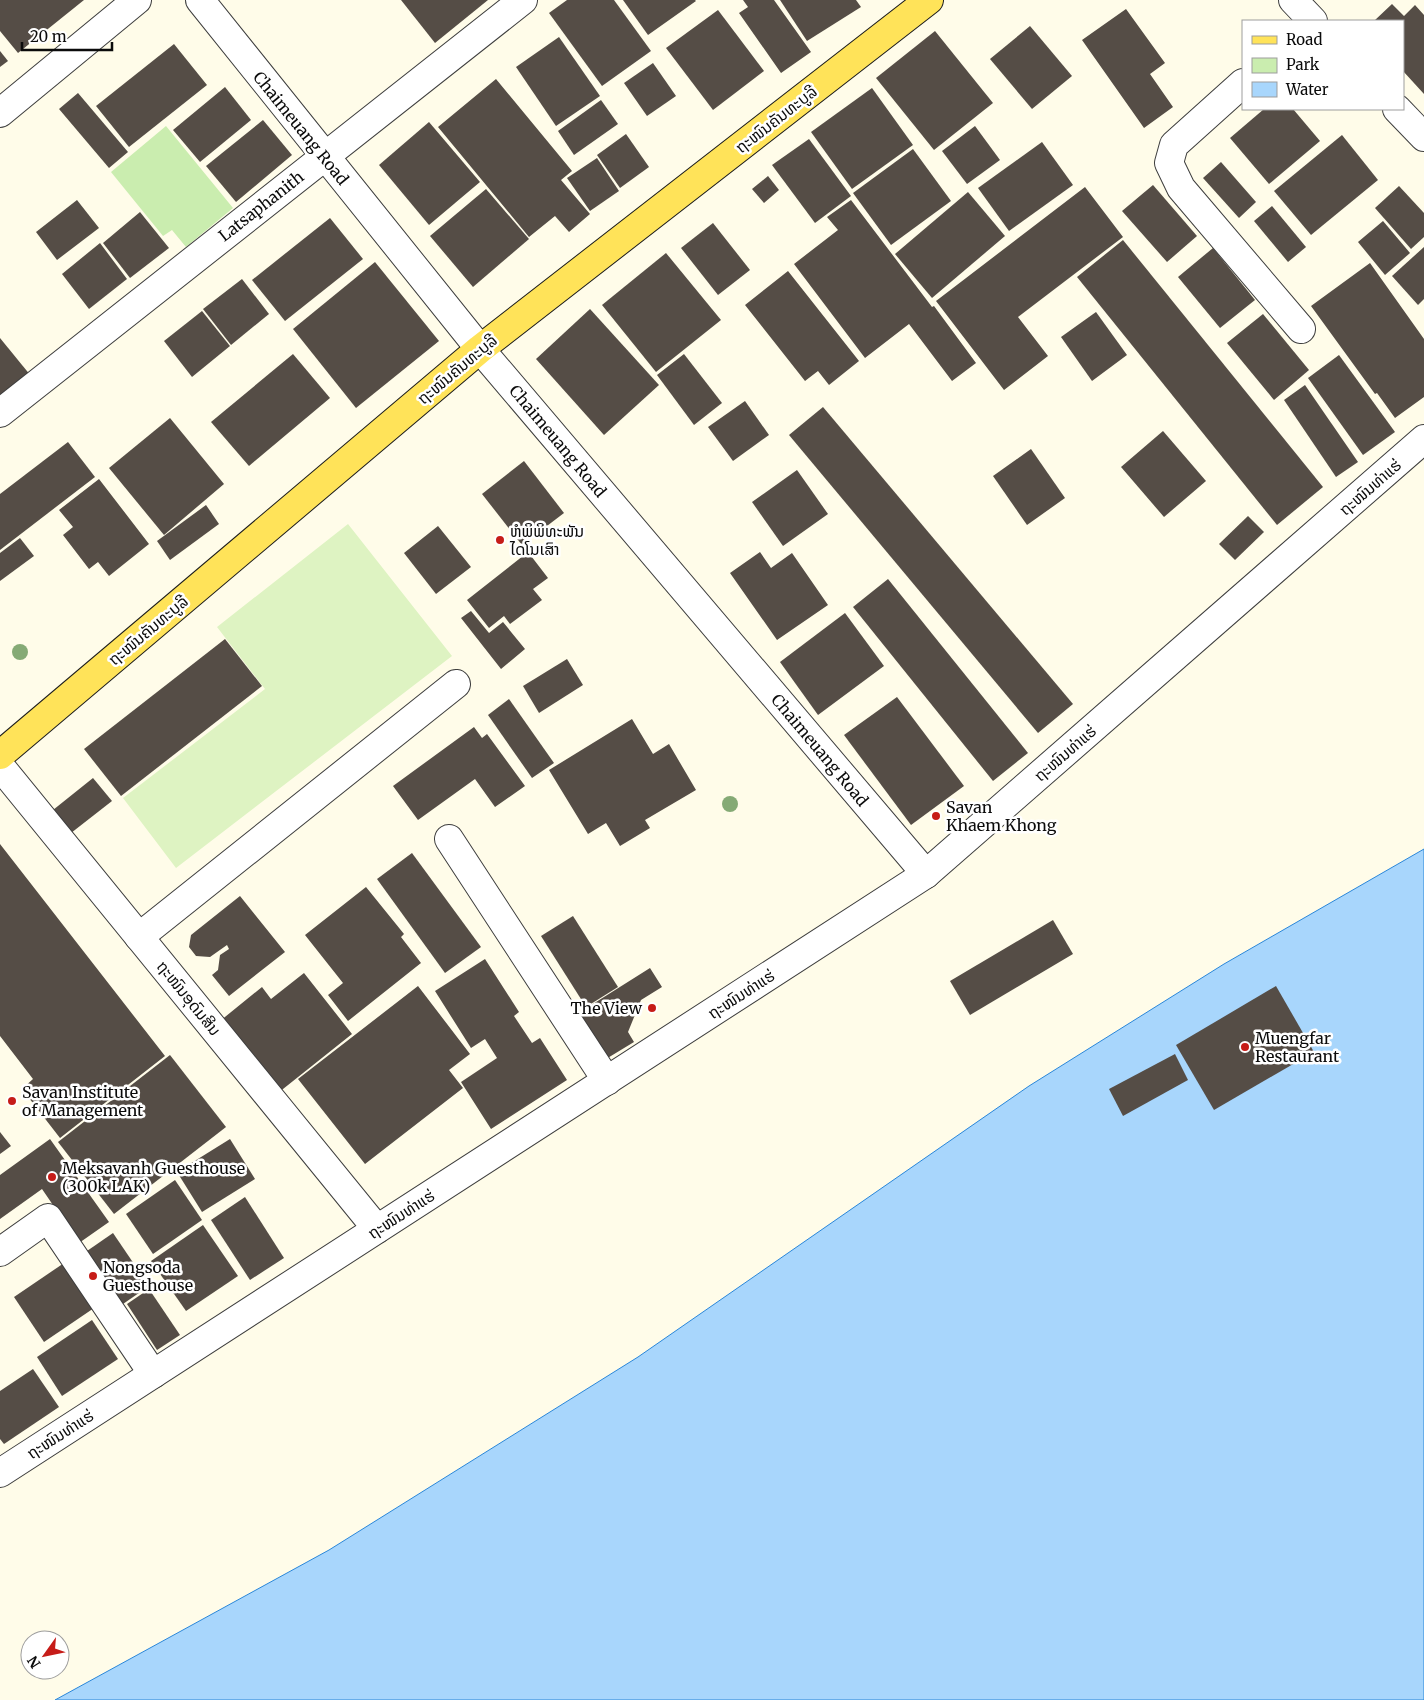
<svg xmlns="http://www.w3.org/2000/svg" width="1424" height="1700" font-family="Merriweather,'Noto Sans Lao',serif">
  <rect width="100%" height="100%" fill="#fffce9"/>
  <polygon fill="#caedaf" points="166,126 233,208 186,247 172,230 163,236 111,172"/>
  <polygon fill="#def3c2" points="348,524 452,656 176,868 123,798 265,689 217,627"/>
  <polygon fill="#a8d6fc" stroke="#2986d9" points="1424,849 1424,1700 55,1700 329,1550 638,1357 1029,1086 1224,964"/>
  <g fill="#554d46">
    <polygon points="0,0 84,0 18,53 0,31"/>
    <polygon points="401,0 488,0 435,43"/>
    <polygon points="567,0 614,0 651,51 602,86 549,13"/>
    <polygon points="623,0 695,0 696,1 648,35"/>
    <polygon points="743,0 774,0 811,52 781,73 739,13 748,7"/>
    <polygon points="780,0 856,0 861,7 807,41"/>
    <polygon points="1392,4 1404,16 1415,5 1424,15 1424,94 1403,71 1403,21 1374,21"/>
    <polygon points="1126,9 1165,63 1150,74 1173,107 1144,128 1082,40"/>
    <polygon points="718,10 764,71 713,110 666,48"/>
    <polygon points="1030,26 1072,76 1032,109 990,59"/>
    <polygon points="935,31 993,103 934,150 876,78"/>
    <polygon points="559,37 600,96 556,126 516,67"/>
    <polygon points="174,44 207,85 129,147 96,106"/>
    <polygon points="0,51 8,61 0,67"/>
    <polygon points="653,63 676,96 647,116 624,83"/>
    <polygon points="496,79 572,171 561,180 590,214 569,232 555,216 529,237 438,127"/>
    <polygon points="225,87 251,120 200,162 173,130"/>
    <polygon points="872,88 913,145 852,189 811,132"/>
    <polygon points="78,93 128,152 109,168 59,109"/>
    <polygon points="601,100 618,124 574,155 558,131"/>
    <polygon points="1264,109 1293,109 1320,141 1269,184 1230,138"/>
    <polygon points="263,120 292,155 236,202 206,166"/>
    <polygon points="429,122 480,182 429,225 379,165"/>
    <polygon points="975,126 1000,160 967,184 942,151"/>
    <polygon points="626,134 649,167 620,188 597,155"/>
    <polygon points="1342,135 1378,180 1311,235 1274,191"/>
    <polygon points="809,139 851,196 815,223 772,165"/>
    <polygon points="1042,142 1073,185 1009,231 978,188"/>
    <polygon points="913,149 951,201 891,245 853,193"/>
    <polygon points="597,158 619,191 590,211 567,178"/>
    <polygon points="1221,162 1256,202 1239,218 1203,178"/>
    <polygon points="768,176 779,190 764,203 752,189"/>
    <polygon points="1153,185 1197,236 1167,262 1122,211"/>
    <polygon points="1399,186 1424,213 1424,237 1411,249 1375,208"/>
    <polygon points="1085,187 1123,237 1018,317 1048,356 1004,390 936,301"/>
    <polygon points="486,189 529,239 473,287 430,236"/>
    <polygon points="968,192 1005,236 932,298 895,254"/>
    <polygon points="77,200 99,228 57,260 36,232"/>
    <polygon points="851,200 932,307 934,306 976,363 952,381 909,324 865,358 794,264 838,230 827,217"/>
    <polygon points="1272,206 1306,247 1288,262 1254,221"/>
    <polygon points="140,212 169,248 130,278 103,243"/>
    <polygon points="330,218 363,259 285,321 252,280"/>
    <polygon points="1383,221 1410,253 1385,275 1358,242"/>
    <polygon points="713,223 750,270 718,295 681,248"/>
    <polygon points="1123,240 1323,487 1277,525 1077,277"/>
    <polygon points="100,243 127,279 89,309 62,274"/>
    <polygon points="1424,247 1424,299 1418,305 1392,276"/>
    <polygon points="1213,248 1255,300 1220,328 1178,277"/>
    <polygon points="666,253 721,320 656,372 602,305"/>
    <polygon points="375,262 439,341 356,408 293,329"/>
    <polygon points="1370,263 1424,339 1424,397 1395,418 1377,393 1375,394 1311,306"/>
    <polygon points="788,271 859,361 829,385 818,371 805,381 745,305"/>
    <polygon points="242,279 269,314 231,345 203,309"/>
    <polygon points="590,309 659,385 604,435 536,359"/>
    <polygon points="202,311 230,346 192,377 164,341"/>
    <polygon points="1096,312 1127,355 1092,381 1061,337"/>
    <polygon points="1263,314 1309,370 1274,400 1227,343"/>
    <polygon points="0,338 31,376 0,402"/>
    <polygon points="293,354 330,398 249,466 211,422"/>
    <polygon points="684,354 722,403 694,425 657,375"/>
    <polygon points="1339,355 1395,432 1363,455 1308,378"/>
    <polygon points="1305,385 1358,462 1336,477 1284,400"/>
    <polygon points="745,401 769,435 733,461 708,427"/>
    <polygon points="823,407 1073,704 1038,733 789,435"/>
    <polygon points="170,418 224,484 164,535 109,468"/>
    <polygon points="1163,431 1206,481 1164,517 1121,467"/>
    <polygon points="68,442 95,477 0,550 0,494"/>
    <polygon points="1031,449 1065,498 1027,525 993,476"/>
    <polygon points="524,461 564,513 522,545 482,494"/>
    <polygon points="797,470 828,514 783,546 752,502"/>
    <polygon points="99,479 149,544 109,576 98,562 89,569 63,535 73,527 59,510"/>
    <polygon points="206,505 219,524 170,560 157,541"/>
    <polygon points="1248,516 1264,532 1235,560 1219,544"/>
    <polygon points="438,526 471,567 436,594 404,553"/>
    <polygon points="20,538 34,556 0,581 0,553"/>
    <polygon points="528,552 548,578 533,589 542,600 510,624 504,616 489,628 467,600"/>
    <polygon points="760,552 771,568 792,553 828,605 777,640 730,573"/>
    <polygon points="888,579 1028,753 993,781 853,607"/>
    <polygon points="471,611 489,633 503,622 525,649 501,669 461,618"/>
    <polygon points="845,613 884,666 818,715 780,662"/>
    <polygon points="225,639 262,686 121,796 84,749"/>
    <polygon points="567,659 583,685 539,713 523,686"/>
    <polygon points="897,697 964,786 911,825 844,735"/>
    <polygon points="509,699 554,763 532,778 488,715"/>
    <polygon points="632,719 653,754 669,744 696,790 645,820 650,828 620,846 606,823 588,834 549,770"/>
    <polygon points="474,727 482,738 487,734 525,786 495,807 475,779 418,820 393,786"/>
    <polygon points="93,778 112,801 71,833 53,810"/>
    <polygon points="0,844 165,1056 60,1138 22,1089 33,1079 0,1036"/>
    <polygon points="412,853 481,947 445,973 377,879"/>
    <polygon points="366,887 404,934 401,937 421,963 348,1021 328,995 343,983 305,935"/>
    <polygon points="240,896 285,952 229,996 212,975 218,970 220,955 229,949 227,945 210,957 196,956 189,947 191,935"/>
    <polygon points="573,916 618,987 586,1007 541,936"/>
    <polygon points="1053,920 1073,954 970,1015 950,981"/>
    <polygon points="485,959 519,1012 514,1016 532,1043 540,1038 567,1080 491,1129 461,1082 497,1058 485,1039 471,1048 435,991"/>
    <polygon points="650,968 662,987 641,1000 628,1032 634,1042 606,1059 577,1014"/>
    <polygon points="304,973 352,1034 278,1093 220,1021 262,987 271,999"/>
    <polygon points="418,986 470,1054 449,1070 463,1088 365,1164 298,1079"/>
    <polygon points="1276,986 1314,1052 1214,1110 1176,1045"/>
    <polygon points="1175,1054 1188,1080 1123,1116 1109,1089"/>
    <polygon points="170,1055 226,1127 114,1214 58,1142"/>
    <polygon points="0,1132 11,1146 0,1154"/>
    <polygon points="50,1139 109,1222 79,1243 42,1189 0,1219 0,1175"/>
    <polygon points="230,1139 255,1179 202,1212 177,1172"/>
    <polygon points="175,1180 202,1220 153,1254 126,1214"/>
    <polygon points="245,1197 284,1258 250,1280 211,1220"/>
    <polygon points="203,1225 238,1276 186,1311 151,1261"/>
    <polygon points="113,1233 149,1286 123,1304 87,1251"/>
    <polygon points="67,1261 97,1306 44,1342 14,1297"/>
    <polygon points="149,1289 180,1335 157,1350 127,1304"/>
    <polygon points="92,1320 118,1359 62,1396 37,1357"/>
    <polygon points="33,1369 59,1407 4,1444 0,1439 0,1391"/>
  </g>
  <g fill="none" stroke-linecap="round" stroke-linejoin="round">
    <g stroke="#3e3e3e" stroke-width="30">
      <g id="minor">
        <polyline points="200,0 480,349 926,874"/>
        <polyline points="1293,0 1313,21"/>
        <polyline points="1243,83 1174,145 1169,163 1181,188 1301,329"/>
        <polyline points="1397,109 1424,137"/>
        <polyline points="0,113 137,0"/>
        <polyline points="0,413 523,0"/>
        <polyline points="0,766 377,1229"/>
        <polyline points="449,839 607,1081"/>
        <polyline points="139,937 456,684"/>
        <polyline points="0,1252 48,1218 153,1374"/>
        <polyline points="0,1473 926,874 1424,439"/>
      </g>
    </g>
    <g stroke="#1c1c1c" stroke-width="30">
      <polyline id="major" points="0,755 480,349 929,0"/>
    </g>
    <use href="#minor" stroke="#fff" stroke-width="28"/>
    <use href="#major" stroke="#ffe359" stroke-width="28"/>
  </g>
  <g fill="#85aa75">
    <circle cx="20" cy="652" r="8"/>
    <circle cx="730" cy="804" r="8"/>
  </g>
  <g fill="#c61c18" stroke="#fff" stroke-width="2">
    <circle cx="500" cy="540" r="5"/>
    <circle cx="936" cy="816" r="5"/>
    <circle cx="652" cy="1008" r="5"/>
    <circle cx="1245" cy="1047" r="5"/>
    <circle cx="12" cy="1101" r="5"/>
    <circle cx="52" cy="1177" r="5"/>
    <circle cx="93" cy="1276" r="5"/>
  </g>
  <g text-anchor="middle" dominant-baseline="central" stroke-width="5" stroke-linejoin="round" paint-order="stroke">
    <g font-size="16" fill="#0b0b0b" stroke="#fff">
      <text transform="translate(776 119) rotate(-38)">ຖະໜົນຄັນທະບູລີ</text>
      <text transform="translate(301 128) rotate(51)">Chaimeuang Road</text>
      <text transform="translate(261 206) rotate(-38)">Latsaphanith</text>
      <text transform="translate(457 369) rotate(-40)">ຖະໜົນຄັນທະບູລີ</text>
      <text transform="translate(558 441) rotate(50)">Chaimeuang Road</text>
      <text transform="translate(1370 487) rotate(-41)">ຖະໜົນທ່າແຮ່</text>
      <text transform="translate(148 630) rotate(-40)">ຖະໜົນຄັນທະບູລີ</text>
      <text transform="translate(820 750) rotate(50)">Chaimeuang Road</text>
      <text transform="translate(1065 753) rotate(-41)">ຖະໜົນທ່າແຮ່</text>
      <text transform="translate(741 994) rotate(-33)">ຖະໜົນທ່າແຮ່</text>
      <text transform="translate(189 998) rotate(51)">ຖະໜົນອຸດົມສິນ</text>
      <text transform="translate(401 1214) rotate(-33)">ຖະໜົນທ່າແຮ່</text>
      <text transform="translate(60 1434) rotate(-33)">ຖະໜົນທ່າແຮ່</text>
    </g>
    <g font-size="16" fill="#0b0b0b" stroke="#fff" text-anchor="start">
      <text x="510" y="531">ຫໍພິພິທະພັນ<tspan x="510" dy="18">ໄດໂນເສົາ</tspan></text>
      <text x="946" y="807">Savan<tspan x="946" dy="18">Khaem Khong</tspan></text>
      <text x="642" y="1008" text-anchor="end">The View</text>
      <text x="1255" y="1038">Muengfar<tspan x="1255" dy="18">Restaurant</tspan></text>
      <text x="22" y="1092">Savan Institute<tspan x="22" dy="18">of Management</tspan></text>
      <text x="62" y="1168">Meksavanh Guesthouse<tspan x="62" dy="18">(300k LAK)</tspan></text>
      <text x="103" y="1267">Nongsoda<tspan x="103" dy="18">Guesthouse</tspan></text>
    </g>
  </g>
  <rect x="1242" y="20" width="162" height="90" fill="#ffffff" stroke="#9d9d9d"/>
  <rect x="1252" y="36" width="25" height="8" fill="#ffe359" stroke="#9d9d9d"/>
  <text x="1286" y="45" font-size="15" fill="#0b0b0b">Road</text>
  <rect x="1252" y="58" width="25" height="15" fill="#caedaf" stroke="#9d9d9d"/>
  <text x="1286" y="70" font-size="15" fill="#0b0b0b">Park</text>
  <rect x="1252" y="82" width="25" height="15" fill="#a8d6fc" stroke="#9d9d9d"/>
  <text x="1286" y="95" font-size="15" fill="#0b0b0b">Water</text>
  <g transform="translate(45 1655) rotate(237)"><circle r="24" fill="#ffffff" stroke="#9d9d9d"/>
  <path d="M0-4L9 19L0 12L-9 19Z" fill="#c61c18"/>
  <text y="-8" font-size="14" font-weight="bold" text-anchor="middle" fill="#0b0b0b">N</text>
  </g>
  <path d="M22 42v8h90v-8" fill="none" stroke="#0b0b0b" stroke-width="2.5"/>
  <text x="30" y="42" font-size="15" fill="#0b0b0b" stroke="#ffffff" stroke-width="4" paint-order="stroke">20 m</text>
</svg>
